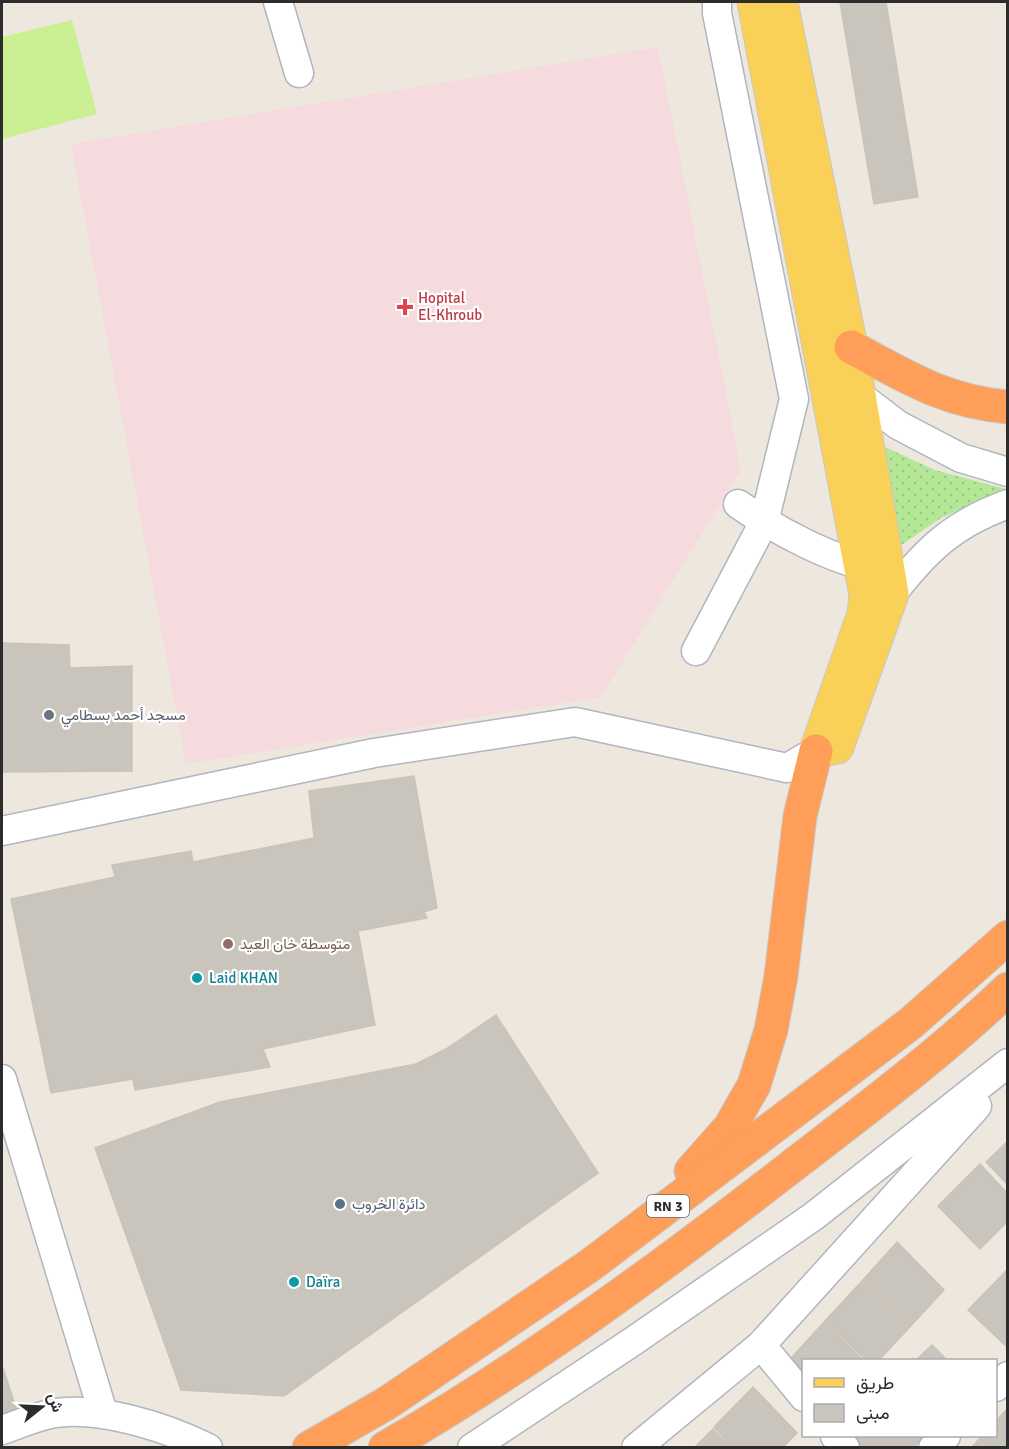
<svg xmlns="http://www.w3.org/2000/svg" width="1009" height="1449" font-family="Signika,Vazirmatn,sans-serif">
  <defs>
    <pattern id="grass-dots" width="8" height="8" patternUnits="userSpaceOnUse" patternTransform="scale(1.5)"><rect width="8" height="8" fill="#b4e897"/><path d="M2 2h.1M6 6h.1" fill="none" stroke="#9bc782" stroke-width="1.8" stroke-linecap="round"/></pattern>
  </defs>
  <rect width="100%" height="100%" fill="#eee7de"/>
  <polygon fill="#f5dbdd" points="658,47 741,470 601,697 186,764 71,144"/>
  <polygon fill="url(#grass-dots)" points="874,442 935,470 1006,489 941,518 894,550"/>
  <polygon fill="#caf093" points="72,20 97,114 2,139 2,37"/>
  <g fill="#c9c5bc" stroke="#cac3b7" stroke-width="1.5">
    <polygon points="840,2 886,2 918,197 874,204"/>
    <polygon points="2,643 69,645 70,668 132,666 132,771 2,772"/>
    <polygon points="414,776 437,908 424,912 427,918 358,931 375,1025 263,1049 270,1067 135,1090 133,1079 51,1093 11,899 115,877 112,865 191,851 193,862 314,838 309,791"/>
    <polygon points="496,1015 598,1173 284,1396 181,1390 95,1148 220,1102 416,1064 446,1049"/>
    <polygon points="1008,1141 1008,1185 986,1162"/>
    <polygon points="980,1164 1008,1194 1008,1221 980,1249 938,1206"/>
    <polygon points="897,1242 944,1290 909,1328 862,1281"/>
    <polygon points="1007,1270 1008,1270 1008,1348 968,1310"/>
    <polygon points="861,1282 908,1329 879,1360 866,1360 825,1321"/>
    <polygon points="824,1322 863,1360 804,1360 804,1385 785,1365"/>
    <polygon points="932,1345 947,1360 916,1360"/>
    <polygon points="2,1365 19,1417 2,1422"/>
    <polygon points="753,1387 797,1433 782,1448 733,1448 714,1427"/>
    <polygon points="1008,1408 1008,1439 996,1427 996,1421"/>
    <polygon points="996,1428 1008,1440 1008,1448 971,1448 982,1436 996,1436"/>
    <polygon points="713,1429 731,1448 694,1448"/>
    <polygon points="850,1436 925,1436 913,1448 862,1448"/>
  </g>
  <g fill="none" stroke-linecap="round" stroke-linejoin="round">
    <g stroke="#b2b5c0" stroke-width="31">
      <g id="minor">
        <polyline points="278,2 299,73"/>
        <polyline points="844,395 860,396 898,425 961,458 1008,472"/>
        <path d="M738 504C772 528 839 565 880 568"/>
        <path d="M892 594C927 549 953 524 1008 504"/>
        <polyline points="696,651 764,522 794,399 717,13 717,2"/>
        <polyline points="2,831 374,753 575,722 787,768 816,751"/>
        <polyline points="2,1079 103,1413"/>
        <polyline points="761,1345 804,1397"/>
        <polyline points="996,1387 1008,1376"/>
        <path d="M2 1430C16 1425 31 1419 46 1415 92 1403 166 1427 208 1448"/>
        <polyline points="835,1436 845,1448"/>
        <polyline points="472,1448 632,1342 814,1216 1008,1063"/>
        <polyline points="636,1448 761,1345 977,1106"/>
        <polyline points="933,1448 946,1436"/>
      </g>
    </g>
    <g stroke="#c8c8c8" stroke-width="35">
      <polyline id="major" points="754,2 866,595 864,614 816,751 837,747 892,594 851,347 781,2"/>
    </g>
    <g stroke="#c8c8c8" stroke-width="35">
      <g id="highway">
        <path d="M851 347C905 376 945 402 1008 407"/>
        <polyline points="691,1171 730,1127 754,1085 771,1030 781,976 800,816 816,751"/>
        <polyline points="309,1448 387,1403 589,1266 911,1023 1008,937"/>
        <path d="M385 1448C527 1366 659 1269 787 1170 862 1112 940 1054 1008 989"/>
      </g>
    </g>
    <use href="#minor" stroke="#fff" stroke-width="28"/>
    <use href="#major" stroke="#f9d158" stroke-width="33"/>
    <use href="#highway" stroke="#ff9e58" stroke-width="33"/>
  </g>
  <path fill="#e0444e" stroke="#fff" stroke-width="2" d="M402 298h6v6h6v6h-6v6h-6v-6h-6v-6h6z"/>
  <circle fill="#6b7280" stroke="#fff" stroke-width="2" cx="49" cy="715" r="6"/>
  <circle fill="#8d6e63" stroke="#fff" stroke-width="2" cx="228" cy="944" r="6"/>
  <g fill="#0f9aa8" stroke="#fff" stroke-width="2">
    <circle cx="197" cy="978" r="6"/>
    <circle cx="294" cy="1282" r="6"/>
  </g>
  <circle fill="#5c6f8a" stroke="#fff" stroke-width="2" cx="340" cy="1204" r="6"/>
  <g text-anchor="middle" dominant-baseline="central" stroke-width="4.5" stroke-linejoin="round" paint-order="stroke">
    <rect fill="#fff" stroke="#6b6b6b" stroke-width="1.5" x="647" y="1195" width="42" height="22" rx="4.5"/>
    <g font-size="14" font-weight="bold" fill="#2c2c2c">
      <text x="668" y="1206">RN 3</text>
    </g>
    <g font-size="15" fill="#be3a42" stroke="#fff" text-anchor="start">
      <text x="418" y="298">Hopital<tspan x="418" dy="17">El-Khroub</tspan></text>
    </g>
    <g font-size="15" fill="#5b616d" stroke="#fff" text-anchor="start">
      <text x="61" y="715">مسجد أحمد بسطامي</text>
    </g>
    <g font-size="15" fill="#785e54" stroke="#fff" text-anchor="start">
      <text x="240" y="944">متوسطة خان العيد</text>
    </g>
    <g font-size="15" fill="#0d838f" stroke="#fff" text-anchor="start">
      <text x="209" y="978">Laid KHAN</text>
      <text x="306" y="1282">Daïra</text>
    </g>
    <g font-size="15" fill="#4e5e75" stroke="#fff" text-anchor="start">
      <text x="352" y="1204">دائرة الخروب</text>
    </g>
  </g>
  <rect width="1009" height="1449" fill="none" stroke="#2c2c2c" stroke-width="6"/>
  <rect x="802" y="1359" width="195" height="78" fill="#ffffff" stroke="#ababab" stroke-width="1.5"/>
  <rect x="814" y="1378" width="30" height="9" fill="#f9d158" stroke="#ababab" stroke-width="1.5"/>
  <text x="856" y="1389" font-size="18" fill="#2c2c2c">طريق</text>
  <rect x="814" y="1404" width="30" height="18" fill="#c9c5bc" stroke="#ababab" stroke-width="1.5"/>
  <text x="856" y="1419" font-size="18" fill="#2c2c2c">مبنى</text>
  <g transform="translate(42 1407) rotate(72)" stroke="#ffffff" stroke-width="4.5" paint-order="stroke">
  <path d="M0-4.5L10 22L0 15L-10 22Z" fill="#2c2c2c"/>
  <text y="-9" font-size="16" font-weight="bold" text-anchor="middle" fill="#2c2c2c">ش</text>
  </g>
</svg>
